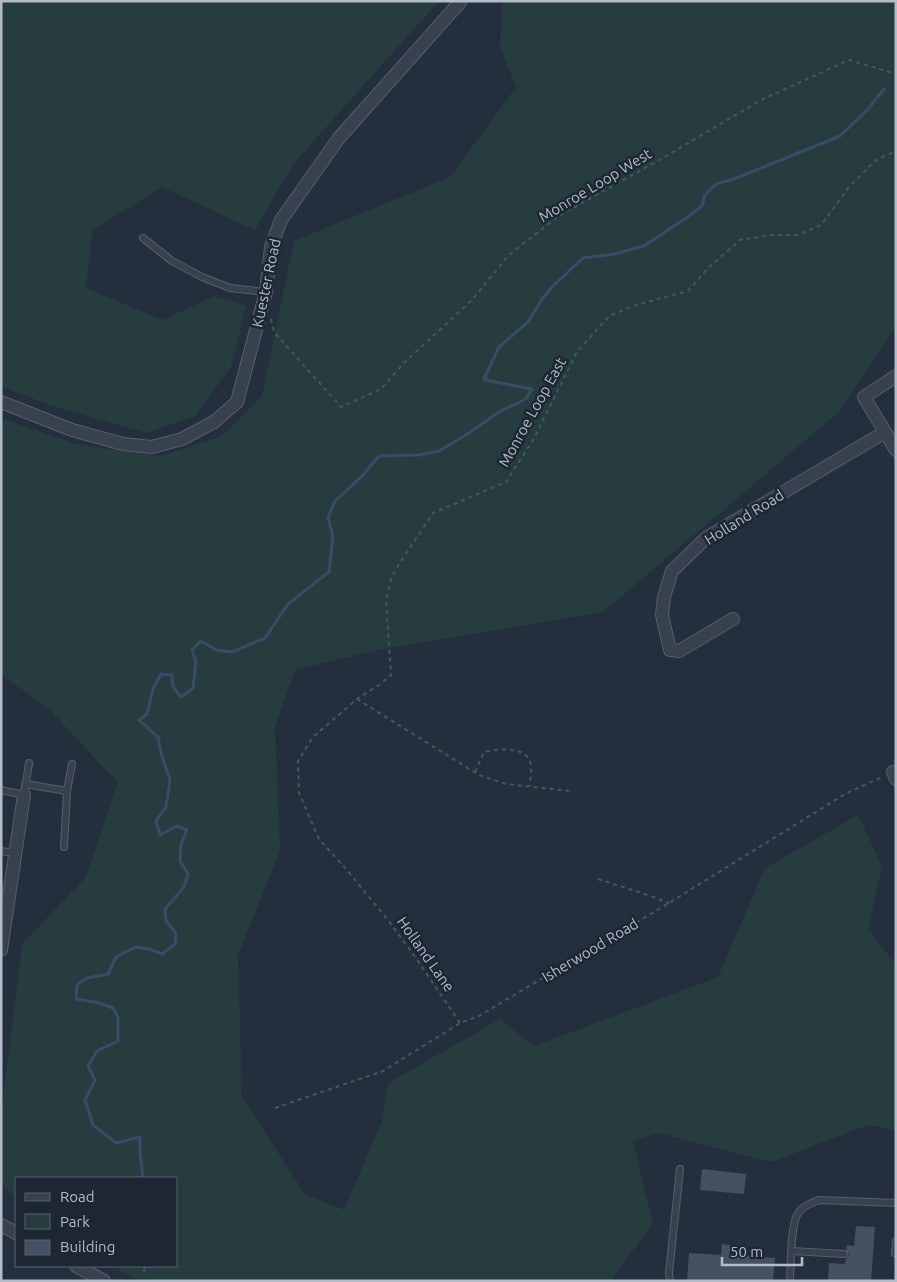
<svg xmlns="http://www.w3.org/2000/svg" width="897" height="1282" font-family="Ubuntu,sans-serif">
  <rect width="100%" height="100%" fill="#242f3e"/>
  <g fill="#263c3f">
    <polygon points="1,1 439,1 294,163 255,230 162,187 93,230 86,288 163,320 214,296 246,306 231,367 195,416 146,433 49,405 1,386"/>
    <polygon points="502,1 896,1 896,326 839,412 603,612 378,650 295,670 275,726 280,851 238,955 242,1097 305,1194 344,1210 382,1121 388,1083 500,1019 534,1046 718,977 765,868 858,815 882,866 868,929 896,965 896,1130 868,1125 771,1162 659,1133 633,1141 653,1224 610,1281 139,1281 113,1266 176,1266 176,1178 16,1178 16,1197 1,1184 1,1114 22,944 86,877 118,783 50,710 3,676 1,676 1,418 75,444 160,456 222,436 262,396 294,241 450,177 516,87 500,46"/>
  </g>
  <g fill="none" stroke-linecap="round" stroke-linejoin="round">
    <g stroke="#394c67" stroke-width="3">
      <polyline points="143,1178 140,1152 140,1137 116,1143 93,1125 85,1100 95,1080 88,1066 97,1051 118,1041 118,1017 113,1008 96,1002 76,999 77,985 87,978 108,974 116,957 136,947 149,949 162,954 175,944 176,933 166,921 165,909 184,887 188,874 180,861 181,844 187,830 177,826 160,835 156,821 166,807 170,780 161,753 158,737 139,720 147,714 153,689 161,674 172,675 173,687 181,697 193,688 196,662 192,650 201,641 216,650 232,652 265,638 288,604 329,572 333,537 328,517 335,501 362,476 379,456 419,455 439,451 466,435 499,412 526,399 532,389 490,381 484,379 499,347 528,322 542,299 552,287 583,258 614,254 644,246 686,218 702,206 705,195 716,184 734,179 840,136 868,109 884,89"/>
      <polyline points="144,1271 145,1266"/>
    </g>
  </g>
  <g fill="#455162">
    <polygon points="702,1169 746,1174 744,1194 700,1190"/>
    <polygon points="856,1226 875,1227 871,1281 828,1281 829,1263 845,1264 846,1259 849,1255 846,1250 847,1245 854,1246"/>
    <polygon points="722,1244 731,1245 730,1255 775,1258 773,1281 687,1281 689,1253 721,1255"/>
  </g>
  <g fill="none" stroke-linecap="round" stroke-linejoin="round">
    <g stroke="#565f6c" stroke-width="8">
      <g id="service">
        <polyline points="143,238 172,261 202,277 230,288 266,292"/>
        <polyline points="25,784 67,791"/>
        <polyline points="1,790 24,795 29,763"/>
        <polyline points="64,847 67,791 72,764"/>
        <polyline points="1,851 16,853"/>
        <polyline points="792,1251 844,1254"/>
        <polyline points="895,1253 896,1241"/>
        <polyline points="670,1281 669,1273 680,1169"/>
        <path d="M790 1281C791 1265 790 1223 799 1212 804 1205 812 1203 819 1200L896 1203"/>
      </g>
    </g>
    <g stroke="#565f6c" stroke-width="14">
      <g id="minor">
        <polyline points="1,402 72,430 123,444 152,447 182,439 214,422 237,402 266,292 271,247 281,220 339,138 461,1"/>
        <polyline points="885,432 896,450"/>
        <polyline points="733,619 679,651 670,650 662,615 664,597 672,571 706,538 885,432 864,397 896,376"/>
        <polyline points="893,772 896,779"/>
        <polyline points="1,950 24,795"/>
        <polyline points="1,1225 16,1233"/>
        <polyline points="76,1266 104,1281"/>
      </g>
    </g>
    <g stroke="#44595c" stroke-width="2" stroke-dasharray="4 4" stroke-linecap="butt">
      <polyline points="271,319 274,332 341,407 381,389 405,362 471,301 508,256 557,217 661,159 761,100 849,60 890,72 896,71"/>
      <polyline points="357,699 479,775 506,784 571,791"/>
      <path d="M475 772 484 752C498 749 528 745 531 765 532 771 530 779 530 786"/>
      <polyline points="598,879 645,894 669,903"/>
      <polyline points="460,1023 418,961 388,920 346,869 319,839 299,793 298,761 313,737 357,699 379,685 391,675 386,600 392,576 401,561 433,513 506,482 533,440 577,352 609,316 636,305 688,291 709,267 740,240 772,235 798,235 821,225 849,187 876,160 896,151"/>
      <polyline points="275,1108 383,1071 460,1023 479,1016 669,903 845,794 882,777"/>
    </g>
    <use href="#service" stroke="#38414e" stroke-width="6"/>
    <use href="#minor" stroke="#38414e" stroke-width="12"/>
  </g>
  <g text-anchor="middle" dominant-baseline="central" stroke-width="5" stroke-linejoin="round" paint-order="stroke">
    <g font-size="15" fill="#b4bcc9" stroke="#1d2633">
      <text transform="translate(595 185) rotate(-31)">Monroe Loop West</text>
      <text transform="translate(266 283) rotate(-78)">Kuester Road</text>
      <text transform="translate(532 412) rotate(-61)">Monroe Loop East</text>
      <text transform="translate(744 517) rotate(-32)">Holland Road</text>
      <text transform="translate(590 950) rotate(-31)">Isherwood Road</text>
      <text transform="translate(426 954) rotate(55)">Holland Lane</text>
    </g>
  </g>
  <rect width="897" height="1282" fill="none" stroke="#b4bcc9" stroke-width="5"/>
  <rect x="15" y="1177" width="162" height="90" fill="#1d2633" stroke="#59626f"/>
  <rect x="25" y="1193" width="25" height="8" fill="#38414e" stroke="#59626f"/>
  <text x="60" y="1202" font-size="15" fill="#b4bcc9">Road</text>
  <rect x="25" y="1214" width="25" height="15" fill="#263c3f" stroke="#59626f"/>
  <text x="60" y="1227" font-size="15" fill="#b4bcc9">Park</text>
  <rect x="25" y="1240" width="25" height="15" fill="#455162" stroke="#59626f"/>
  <text x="60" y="1252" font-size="15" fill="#b4bcc9">Building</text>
  <path d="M722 1257v8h80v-8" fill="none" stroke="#b4bcc9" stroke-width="2.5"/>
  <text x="730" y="1257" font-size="15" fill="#b4bcc9" stroke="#1d2633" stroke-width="4" paint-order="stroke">50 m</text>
</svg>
